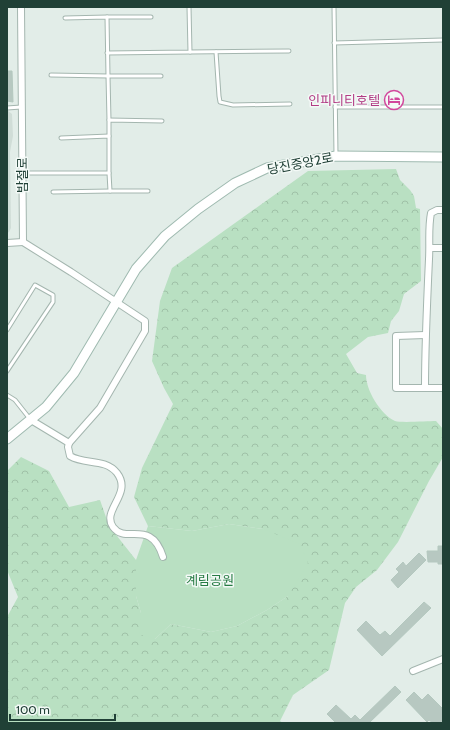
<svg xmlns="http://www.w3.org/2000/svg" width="450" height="730" font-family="Cabin,'Noto Sans KR',sans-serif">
  <defs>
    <pattern id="forest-crowns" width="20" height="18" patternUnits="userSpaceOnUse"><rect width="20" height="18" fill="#b9e0c2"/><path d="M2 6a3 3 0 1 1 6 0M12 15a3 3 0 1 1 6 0" fill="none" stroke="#9fc1a7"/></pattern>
  </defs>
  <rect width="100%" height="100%" fill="#e2ede8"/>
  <polygon fill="#d0ddd7" points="7,110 12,114 13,136 10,152 11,228 9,232 7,233"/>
  <path fill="url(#forest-crowns)" d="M396 169 400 180 410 190 414 196 416 208 420 209 421 281 404 294 399 311 391 321 388 333 368 337 346 354 357 373 366 375C366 390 380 414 395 421 401 423 428 421 436 421L443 429V457L429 481 398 542 377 570 356 587 345 603 329 670 293 695 280 721 283 723H7V617L18 597 7 570V471L21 457 49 471 69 507 100 500 108 523 117 536 136 560V596L141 613 155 639 171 624 211 632 237 626 267 610 288 596 263 529 229 524 192 531 148 526 134 497 142 468 173 404 164 388 152 361 160 301 172 268 308 171Z"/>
  <polygon fill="#b9e0c2" points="229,524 263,529 300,544 308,563 288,596 267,610 237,626 211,632 171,624 155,639 139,634 141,613 136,596 136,560 148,526 192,531"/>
  <g fill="#b7c8c1" stroke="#b4c8bf">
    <polygon points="7,71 12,71 13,102 7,101"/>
    <polygon points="438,546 443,546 443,564 438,564 438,562 428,562 427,551 438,551"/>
    <polygon points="419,553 426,560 398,588 391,580 399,572 396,569 403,562 406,566"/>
    <polygon points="424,602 431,608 382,656 357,630 366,621 380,635 385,631 390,636"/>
    <polygon points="395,686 401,692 369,723 336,723 327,714 336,705 351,719 355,715 360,720"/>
    <polygon points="414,692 422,700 428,694 443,709 443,723 433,723 429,720 427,722 406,700"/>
  </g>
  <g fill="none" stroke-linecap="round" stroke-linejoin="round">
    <g stroke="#a4b6af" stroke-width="5">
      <g id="lane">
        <polyline points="334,7 336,155"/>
        <polyline points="107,17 151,17"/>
        <polyline points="334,43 443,40"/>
        <polyline points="190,52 289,51"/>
        <polyline points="216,52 219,96 220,102 233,105 290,104"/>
        <polyline points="107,53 190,52 189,7"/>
        <polyline points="51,75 108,76 107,17 65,18"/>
        <polyline points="335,107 443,107"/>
        <polyline points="7,108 21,107"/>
        <polyline points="109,120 108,76 161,76"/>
        <polyline points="109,136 109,120 162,121"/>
        <polyline points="61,138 109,136 109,173"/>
        <polyline points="22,173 109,173 110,191 148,191"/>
        <polyline points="53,192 110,191"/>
        <polyline points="7,330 35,285 53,295 53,302 7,371"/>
        <polyline points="7,395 15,400 30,419"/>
      </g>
    </g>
    <g stroke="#a4b6af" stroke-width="8">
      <g id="street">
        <polyline points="21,7 23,242"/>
        <path d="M443 210H437L431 213C428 228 430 243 429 259 427 302 425 345 425 388H443"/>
        <polyline points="23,242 71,272 145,321 145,331 100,408 69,443 31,420"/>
        <polyline points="7,243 23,242"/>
        <polyline points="430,248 443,248"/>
        <polyline points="425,388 396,388 396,336 425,335"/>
        <path d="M69 443 68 447 70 456C85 465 105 458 117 473 133 494 101 510 113 527 126 545 151 518 163 557"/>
        <polyline points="413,671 443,659"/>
      </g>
    </g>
    <g stroke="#9fbab0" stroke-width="11">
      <polyline id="secondary" points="7,439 46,407 74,373 136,269 165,236 198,209 235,183 267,168 336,156 443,157"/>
    </g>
    <use href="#lane" stroke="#fff" stroke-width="3"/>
    <use href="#street" stroke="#fff" stroke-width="6"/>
    <use href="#secondary" stroke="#fff" stroke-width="9"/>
  </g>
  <defs>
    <g id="hotel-ring" transform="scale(1)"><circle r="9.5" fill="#f3f9f6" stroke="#d1479c" stroke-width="1.5"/><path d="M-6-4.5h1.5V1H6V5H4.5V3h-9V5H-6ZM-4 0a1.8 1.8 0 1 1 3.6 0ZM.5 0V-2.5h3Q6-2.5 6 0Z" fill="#d1479c"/></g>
  </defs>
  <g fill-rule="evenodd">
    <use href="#hotel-ring" x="394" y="100"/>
  </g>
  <g text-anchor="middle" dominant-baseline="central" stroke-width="3" stroke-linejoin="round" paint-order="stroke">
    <g font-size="13" fill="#b23c85" stroke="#f3f9f6" text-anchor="end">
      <text x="380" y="100">인피니티호텔</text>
    </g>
    <g font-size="13" fill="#204036" stroke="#f3f9f6">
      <text transform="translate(300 163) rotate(-11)">당진중앙2로</text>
      <text transform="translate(22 175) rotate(-90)">밤절로</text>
    </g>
    <g font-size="13" fill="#277b44" stroke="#f3f9f6">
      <text x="210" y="580">계림공원</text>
    </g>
  </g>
  <rect width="450" height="730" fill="none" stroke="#204036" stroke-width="16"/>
  <path d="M10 714v6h105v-6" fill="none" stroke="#204036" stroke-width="2"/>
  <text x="16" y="714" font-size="12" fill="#204036" stroke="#f3f9f6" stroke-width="3" paint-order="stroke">100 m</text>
</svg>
